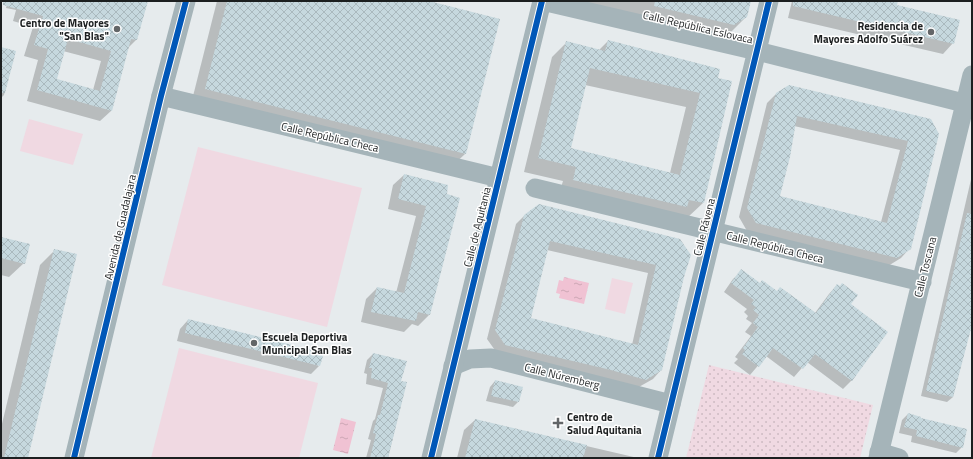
<svg xmlns="http://www.w3.org/2000/svg" width="973" height="459" font-family="'Titillium Web',sans-serif">
  <defs>
    <pattern id="grass-dots" width="8" height="8" patternUnits="userSpaceOnUse"><rect width="8" height="8" fill="#f0d9e2"/><path d="M2 2h.1M6 6h.1" fill="none" stroke="#cdbac2" stroke-width="1.8" stroke-linecap="round"/></pattern>
    <pattern id="water-ripples" width="26" height="14" patternUnits="userSpaceOnUse"><rect width="26" height="14" fill="#f0c2d3"/><path d="M2 4q2-2 4 0t4 0M15 11q2-2 4 0t4 0" fill="none" stroke="#cda6b5"/></pattern>
    <pattern id="building-cross-hatch" width="8" height="8" patternUnits="userSpaceOnUse"><rect width="8" height="8" fill="#c6d8de"/><path d="M0 0l8 8M0 8l8-8" fill="none" stroke="#aab9be"/></pattern>
  </defs>
  <rect width="100%" height="100%" fill="#e6ebed"/>
  <polygon fill="url(#grass-dots)" points="709,365 873,405 860,458 686,458"/>
  <g fill="#f0d9e2">
    <polygon points="29,119 83,134 73,165 20,151"/>
    <polygon points="198,147 362,188 327,327 162,285"/>
    <polygon points="612,278 633,283 625,314 605,309"/>
    <polygon points="179,348 318,383 299,458 151,458"/>
  </g>
  <g fill="url(#water-ripples)">
    <polygon points="564,277 589,283 584,304 559,298 560,294 556,293 559,280 563,281"/>
    <polygon points="341,418 356,422 348,454 333,450"/>
  </g>
  <g fill="#0003" fill-rule="evenodd">
    <path d="M8 1H147L136 40 128 48 111 111 100 121 27 101 38 60 24 56 33 27 13 21 16 10 6 8ZM63 51 101 61 93 90 55 80Z"/>
    <polygon points="217,1 425,1 465,154 450,168 191,104"/>
    <polygon points="575,1 750,1 747,16 732,31 718,39"/>
    <polygon points="792,1 897,1 895,6 953,43 943,54 788,18"/>
    <path d="M608 41 716 79 731 82 703 203 688 217 559 194 563 181 524 172 552 57 566 43 599 50ZM585 85 686 107 670 173 570 149Z"/>
    <polygon points="1,48 15,52 4,95 1,98"/>
    <path d="M776 94 930 120 910 248 901 258 888 266 747 231 739 217 767 103ZM794 126 900 150 881 222 779 197Z"/>
    <polygon points="404,175 446,195 459,199 429,315 418,326 412,324 404,332 361,322 366,299 377,288 396,293 416,216 388,209 393,185"/>
    <polygon points="972,175 972,321 953,397 947,402 921,396"/>
    <path d="M539 205 683 276 661 370 653 379 637 388 497 353 487 339 516 224 524 216ZM547 250 648 273 632 345 530 319Z"/>
    <polygon points="1,238 24,263 9,277 1,275"/>
    <polygon points="55,250 27,458 1,458 1,428 40,265"/>
    <polygon points="742,271 760,284 777,292 815,313 829,294 837,285 849,305 887,332 851,381 843,389 807,362 794,377 766,356 750,375 734,363 738,359 735,357 751,336 745,332 752,323 746,319 748,316 744,312 747,309 724,292 733,279"/>
    <polygon points="188,320 319,366 311,374 177,341 180,329"/>
    <polygon points="373,354 400,382 406,383 388,458 366,458 371,440 368,439 373,421 375,419 383,388 366,384 367,374 364,373 367,360"/>
    <polygon points="495,381 518,402 513,407 486,401 490,387"/>
    <polygon points="908,414 962,447 956,453 911,442 912,436 899,433 902,420"/>
    <polygon points="475,420 638,458 457,458 464,430"/>
  </g>
  <g fill="url(#building-cross-hatch)" fill-rule="evenodd">
    <path d="M3 1H148L137 40 131 39 112 111 37 90 48 49 34 45 43 16 3 5ZM68 39 111 51 100 91 57 79Z"/>
    <polygon points="227,1 429,1 500,19 466,154 205,89"/>
    <polygon points="655,1 751,1 747,17 734,25 654,6"/>
    <polygon points="793,1 898,1 897,5 960,20 954,44 793,6"/>
    <path d="M608 40 720 69 718 78 732 81 704 203 689 200 687 207 573 180 576 167 538 158 566 41 605 51ZM590 68 700 93 680 175 571 148Z"/>
    <polygon points="1,47 16,51 5,93 1,93"/>
    <path d="M789 85 931 119 939 134 911 249 897 258 756 223 747 208 776 93ZM797 116 908 141 887 223 780 196 790 157Z"/>
    <polygon points="404,174 448,185 447,194 460,198 430,315 418,312 416,321 371,312 377,287 404,293 426,206 398,199"/>
    <path d="M539 204 680 239 691 255 684 277 662 370 646 380 611 370 505 345 495 330 524 215ZM550 241 656 265 638 345 531 318Z"/>
    <polygon points="967,213 972,214 972,325 953,397 926,391"/>
    <polygon points="1,237 30,244 25,264 1,258"/>
    <polygon points="54,249 77,254 28,458 4,458"/>
    <polygon points="741,269 760,283 762,280 777,291 780,287 816,313 837,284 840,286 842,283 858,295 851,304 888,332 852,381 815,354 803,369 773,348 759,367 742,354 745,350 743,348 758,327 753,323 759,315 753,310 756,307 751,304 754,300 731,283"/>
    <polygon points="188,319 324,353 320,366 185,333"/>
    <polygon points="373,353 407,361 401,381 407,382 388,458 370,458 376,434 373,433 378,415 380,415 388,383 371,378 372,368 369,368"/>
    <polygon points="495,380 523,387 519,402 491,396"/>
    <polygon points="908,413 921,417 921,418 967,429 963,448 916,436 917,430 904,427"/>
    <polygon points="475,419 587,445 583,458 465,458"/>
  </g>
  <g fill="none" stroke-linecap="round" stroke-linejoin="round">
    <g stroke="#a5b4b9" stroke-width="19">
      <polyline points="542,1 757,51 972,105"/>
      <polyline points="161,96 499,178"/>
      <polyline points="535,188 922,282"/>
      <polyline points="453,366 470,359 491,358 671,404"/>
      <polyline points="879,452 899,458"/>
      <polyline points="74,458 161,96 186,1"/>
      <polyline points="431,458 542,1"/>
      <polyline points="658,458 769,1"/>
      <polyline points="878,458 972,75"/>
    </g>
    <g stroke="#fff" stroke-width="8">
      <g id="cycleway">
        <polyline points="74,458 161,96 186,1"/>
        <polyline points="431,458 542,1"/>
        <polyline points="658,458 769,1"/>
      </g>
    </g>
    <use href="#cycleway" stroke="#0057b8" stroke-width="6"/>
  </g>
  <g fill="#636668" stroke="#fff" stroke-width="1.5">
    <circle cx="117" cy="29" r="4"/>
    <circle cx="931" cy="32" r="4"/>
    <circle cx="254" cy="343" r="4"/>
    <path d="M556 417h4v4h4v4h-4v4h-4v-4h-4v-4h4z"/>
  </g>
  <g text-anchor="middle" dominant-baseline="central" stroke-width="3" stroke-linejoin="round" paint-order="stroke">
    <g font-size="11" font-weight="bold" fill="#1c1f20" stroke="#fff" text-anchor="end">
      <text x="109" y="23">Centro de Mayores<tspan x="109" dy="13">"San Blas"</tspan></text>
      <text x="923" y="26">Residencia de<tspan x="923" dy="13">Mayores Adolfo Suárez</tspan></text>
      <text x="262" y="337" text-anchor="start">Escuela Deportiva<tspan x="262" dy="13">Municipal San Blas</tspan></text>
      <text x="567" y="417" text-anchor="start">Centro de<tspan x="567" dy="13">Salud Aquitania</tspan></text>
    </g>
    <g font-size="11" fill="#1c1f20" stroke="#fff">
      <text transform="translate(698 27) rotate(13)">Calle República Eslovaca</text>
      <text transform="translate(330 137) rotate(13)">Calle República Checa</text>
      <text transform="translate(120 227) rotate(-77)">Avenida de Guadalajara</text>
      <text transform="translate(477 227) rotate(-76)">Calle de Aquitania</text>
      <text transform="translate(704 227) rotate(-76)">Calle Rávena</text>
      <text transform="translate(775 247) rotate(14)">Calle República Checa</text>
      <text transform="translate(925 267) rotate(-76)">Calle Toscana</text>
      <text transform="translate(562 376) rotate(14)">Calle Núremberg</text>
    </g>
  </g>
  <rect width="973" height="459" fill="none" stroke="#1c1f20" stroke-width="4"/>
</svg>
